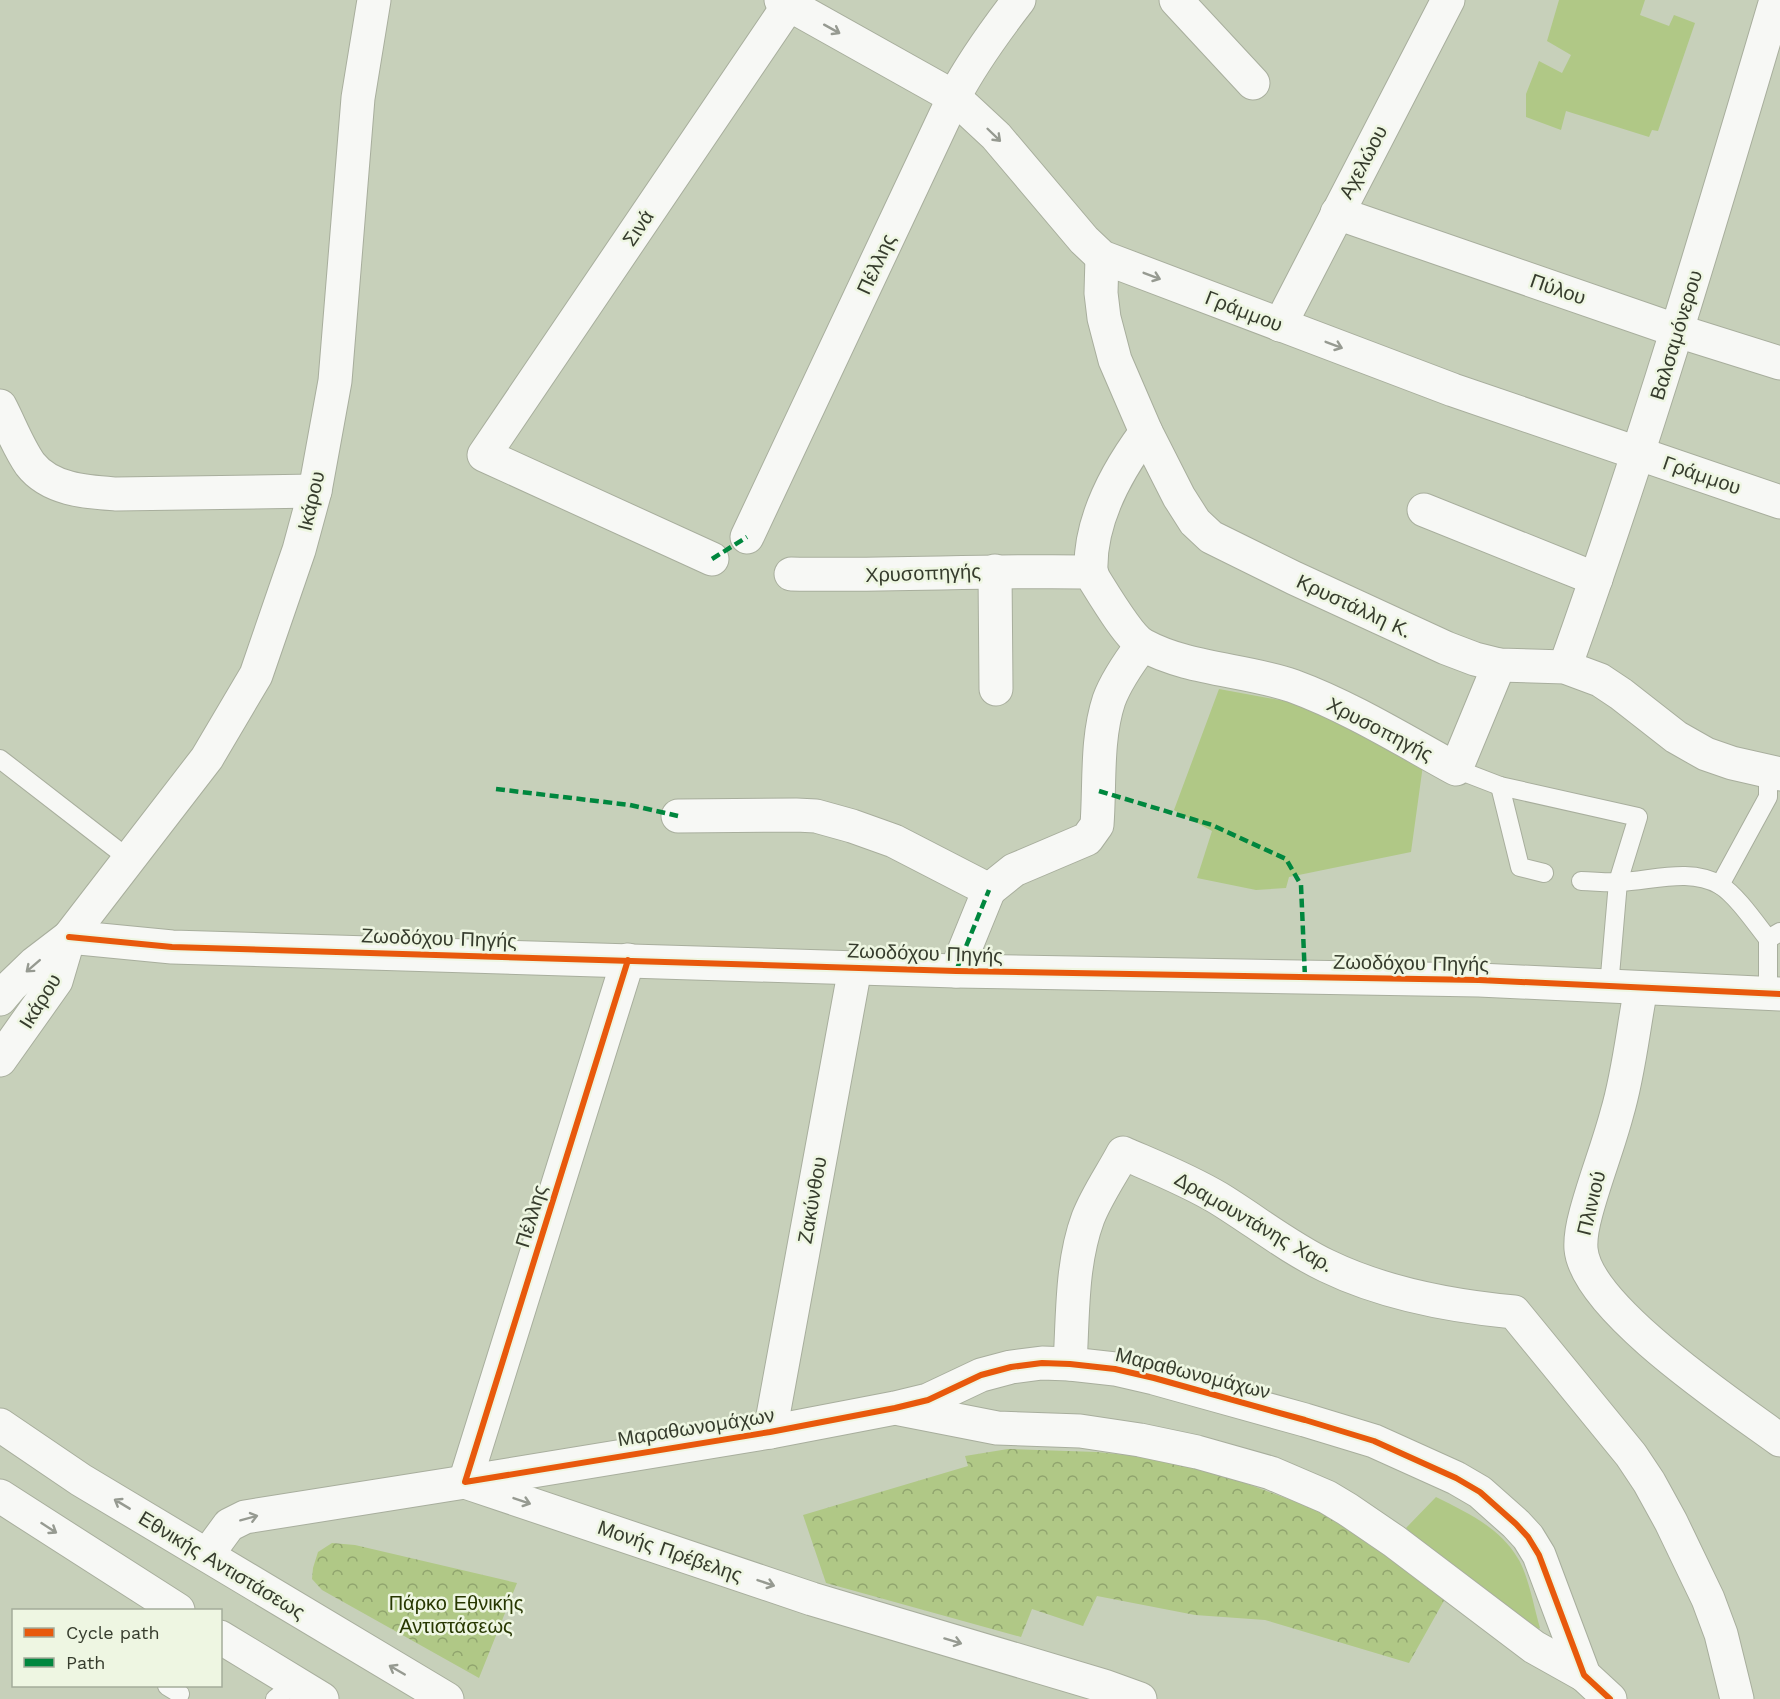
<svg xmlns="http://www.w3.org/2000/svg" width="1780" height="1699" font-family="'Work Sans',sans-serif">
  <defs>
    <pattern id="park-crowns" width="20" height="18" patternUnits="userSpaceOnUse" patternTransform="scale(1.5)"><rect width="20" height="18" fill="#b0c886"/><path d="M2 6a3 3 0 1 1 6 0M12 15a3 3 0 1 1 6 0" fill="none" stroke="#90a46e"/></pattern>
  </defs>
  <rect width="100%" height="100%" fill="#c7d0ba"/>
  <g fill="#b0c886">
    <polygon points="1559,0 1645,0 1640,15 1669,26 1674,15 1695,23 1658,131 1652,130 1649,137 1566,111 1561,130 1526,117 1526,94 1539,61 1562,73 1571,55 1547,41"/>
    <polygon points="1219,689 1307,705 1423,765 1411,852 1289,877 1286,888 1256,890 1197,878 1212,831 1174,810"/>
    <path d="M1436 1497C1466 1512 1499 1527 1517 1557 1528 1573 1534 1608 1540 1628L1535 1631 1422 1544 1406 1528Z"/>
  </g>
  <g fill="url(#park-crowns)">
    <polygon points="1008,1449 1097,1452 1165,1459 1207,1469 1334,1516 1446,1597 1409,1663 1265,1620 1195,1615 1097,1596 1083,1626 1032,1609 1021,1637 826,1583 803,1515 968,1466 965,1456"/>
    <polygon points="332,1543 355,1545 517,1583 479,1678 322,1590 312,1579 313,1568 318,1552"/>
  </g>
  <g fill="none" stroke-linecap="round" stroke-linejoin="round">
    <g stroke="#a8ae9d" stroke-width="20">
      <g id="service">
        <polyline points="0,759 129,859"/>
        <polyline points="1456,769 1500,786 1638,817 1618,882 1609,987"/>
        <polyline points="1500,786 1520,867 1544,873"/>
        <path d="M1581 881C1594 881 1606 883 1619 882 1651 881 1690 867 1720 885 1736 895 1754 921 1768 939L1780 932"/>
        <polyline points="1720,885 1768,797 1768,772"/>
        <polyline points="1768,995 1768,939"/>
        <polyline points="167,1686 180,1694"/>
        <polyline points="275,1699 295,1683"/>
      </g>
    </g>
    <g stroke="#a8ae9d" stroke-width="35">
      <g id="minor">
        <polyline points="781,0 954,97 996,136 1084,240 1102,257 1453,390 1780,502"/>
        <polyline points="1176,0 1253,83"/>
        <polyline points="1337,213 1678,331 1780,363"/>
        <polyline points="1102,257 1101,293 1104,318 1115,360 1146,432 1179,497 1195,522 1211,537 1294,578 1446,648 1475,659 1499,665 1565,667 1600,680 1621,694 1676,737 1706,754 1732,763 1780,774"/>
        <polyline points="1280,325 1448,0"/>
        <path d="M0 406C10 425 18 447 30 464 50 490 87 492 116 494L315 491"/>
        <polyline points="1424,510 1596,579"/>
        <path d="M747 537 954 97C972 63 995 31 1019 0"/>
        <polyline points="712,559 484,455 792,0"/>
        <polyline points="995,571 996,689"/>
        <path d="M1091 572C1089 522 1117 471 1146 432"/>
        <path d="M791 574C891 576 991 570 1091 572L1094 579C1104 595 1129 637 1143 645 1189 670 1244 669 1293 686 1350 707 1403 740 1456 769L1499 665"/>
        <path d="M1565 667C1644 447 1710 224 1776 0"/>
        <path d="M678 816 796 815 816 816 852 826 894 841 989 890 1014 870 1087 839 1097 825C1100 785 1096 739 1109 700 1116 681 1130 661 1142 645"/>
        <polyline points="69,937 172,947 956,971 1479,980 1780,994"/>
        <polyline points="628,960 465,1482 770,1432 895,1408 928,1400 981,1375 1011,1367 1042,1363 1070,1364 1115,1369 1154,1378 1305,1420 1374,1441 1456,1478 1480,1492 1516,1524 1528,1537 1539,1555 1584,1675 1610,1699"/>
        <polyline points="956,971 989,890"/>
        <path d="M1641 988C1633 1029 1629 1073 1617 1113 1608 1147 1595 1179 1586 1213 1583 1224 1580 1236 1581 1249 1586 1308 1732 1405 1780 1440"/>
        <path d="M1070 1364C1073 1316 1071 1264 1088 1218 1097 1195 1112 1174 1123 1153 1155 1167 1188 1180 1218 1198 1254 1220 1289 1248 1327 1266 1385 1294 1450 1306 1514 1312L1631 1455 1649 1482 1671 1522 1708 1599 1721 1634 1737 1699"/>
        <polyline points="900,1409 997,1428 1080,1431 1140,1440 1197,1452 1271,1473 1327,1497 1347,1509 1394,1541 1534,1647 1584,1675"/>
        <polyline points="770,1432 855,968"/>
        <polyline points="207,1555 229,1525 245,1517 465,1482 812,1599 1104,1686 1140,1699"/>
      </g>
    </g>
    <g stroke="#a8ae9d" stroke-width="35">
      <g id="primary">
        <polyline points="0,999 11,986 35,963 69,937 207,758 256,675 299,550 315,491 335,381 358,98 374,0"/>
        <polyline points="0,1060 56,981 69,937"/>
        <polyline points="0,1425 81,1480 447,1699"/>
        <polyline points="0,1496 178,1610"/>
        <polyline points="220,1637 322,1699"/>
      </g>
    </g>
    <use href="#service" stroke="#f7f8f5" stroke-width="18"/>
    <use href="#minor" stroke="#f7f8f5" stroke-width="33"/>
    <use href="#primary" stroke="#f7f8f5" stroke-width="33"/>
    <g stroke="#00873e" stroke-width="4.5" stroke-dasharray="9 4.5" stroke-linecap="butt">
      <polyline points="712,559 747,537"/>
      <polyline points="496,789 630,805 678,816"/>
      <polyline points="1099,791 1212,825 1286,859 1301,885 1305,978"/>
      <polyline points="956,971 989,890"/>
    </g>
    <g stroke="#eef6e2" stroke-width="10">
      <g id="cycleway">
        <polyline points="69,937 172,947 956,971 1479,980 1780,994"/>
        <polyline points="628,960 465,1482 770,1432 895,1408 928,1400 981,1375 1011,1367 1042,1363 1070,1364 1115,1369 1154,1378 1305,1420 1374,1441 1456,1478 1480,1492 1516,1524 1528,1537 1539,1555 1584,1675 1610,1699"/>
      </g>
    </g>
    <use href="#cycleway" stroke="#e8590c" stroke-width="6"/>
  </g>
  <defs><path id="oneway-shaft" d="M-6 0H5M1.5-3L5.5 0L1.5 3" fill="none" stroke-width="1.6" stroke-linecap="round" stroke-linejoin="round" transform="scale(1.5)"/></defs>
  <g stroke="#969a91">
    <use href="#oneway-shaft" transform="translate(832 29) rotate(29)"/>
    <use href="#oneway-shaft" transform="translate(994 135) rotate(44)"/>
    <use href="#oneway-shaft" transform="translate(1152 276) rotate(21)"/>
    <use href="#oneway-shaft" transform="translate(1334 345) rotate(21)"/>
    <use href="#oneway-shaft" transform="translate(33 966) rotate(139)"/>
    <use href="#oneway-shaft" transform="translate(522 1501) rotate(19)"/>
    <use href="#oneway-shaft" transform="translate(122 1504) rotate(-149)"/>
    <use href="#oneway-shaft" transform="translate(249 1518) rotate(-15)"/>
    <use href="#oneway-shaft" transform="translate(49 1528) rotate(33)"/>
    <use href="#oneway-shaft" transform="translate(766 1583) rotate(19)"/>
    <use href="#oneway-shaft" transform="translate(953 1641) rotate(17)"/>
    <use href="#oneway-shaft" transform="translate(397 1670) rotate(-150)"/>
  </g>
  <g text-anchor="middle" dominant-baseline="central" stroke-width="5" stroke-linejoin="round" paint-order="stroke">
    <g font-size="20" fill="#363c2d" stroke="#eef6e2">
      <text transform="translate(1363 162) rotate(-62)">Αχελώου</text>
      <text transform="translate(638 228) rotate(-56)">Σινά</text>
      <text transform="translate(876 264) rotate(-65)">Πέλλης</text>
      <text transform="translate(1558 289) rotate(19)">Πύλου</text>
      <text transform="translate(1244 311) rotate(21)">Γράμμου</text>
      <text transform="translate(1676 335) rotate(-73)">Βαλσαμόνερου</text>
      <text transform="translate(1702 475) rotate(19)">Γράμμου</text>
      <text transform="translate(311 501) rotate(-77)">Ικάρου</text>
      <text transform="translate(923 573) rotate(-2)">Χρυσοπηγής</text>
      <text transform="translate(1354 606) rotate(25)">Κρυστάλλη Κ.</text>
      <text transform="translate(1380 729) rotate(27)">Χρυσοπηγής</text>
      <text transform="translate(439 938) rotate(2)">Ζωοδόχου Πηγής</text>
      <text transform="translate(925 953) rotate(2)">Ζωοδόχου Πηγής</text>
      <text transform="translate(1411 963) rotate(1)">Ζωοδόχου Πηγής</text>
      <text transform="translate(40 1001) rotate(-58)">Ικάρου</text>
      <text transform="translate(812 1200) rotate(-80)">Ζακύνθου</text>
      <text transform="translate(1591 1203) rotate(-76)">Πλινιού</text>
      <text transform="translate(531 1216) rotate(-73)">Πέλλης</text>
      <text transform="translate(1254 1222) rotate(30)">Δραμουντάνης Χαρ.</text>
      <text transform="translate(1193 1373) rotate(14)">Μαραθωνομάχων</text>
      <text transform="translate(696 1427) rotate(-9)">Μαραθωνομάχων</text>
      <text transform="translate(670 1551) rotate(19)">Μονής Πρέβελης</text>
      <text transform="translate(222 1565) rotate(31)">Εθνικής Αντιστάσεως</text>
    </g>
    <g font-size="20" fill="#273701" stroke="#eef6e2">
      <text x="456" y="1603">Πάρκο Εθνικής<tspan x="456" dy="23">Αντιστάσεως</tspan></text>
    </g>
  </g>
  <rect x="12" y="1609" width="210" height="78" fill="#eef6e2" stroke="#a4ac9a" stroke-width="1.5"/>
  <rect x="24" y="1628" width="30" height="9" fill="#e8590c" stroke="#a4ac9a" stroke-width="1.5"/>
  <text x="66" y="1639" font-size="18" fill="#363c2d">Cycle path</text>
  <rect x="24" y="1658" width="30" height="9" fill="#00873e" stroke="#a4ac9a" stroke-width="1.5"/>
  <text x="66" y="1669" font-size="18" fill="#363c2d">Path</text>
</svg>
